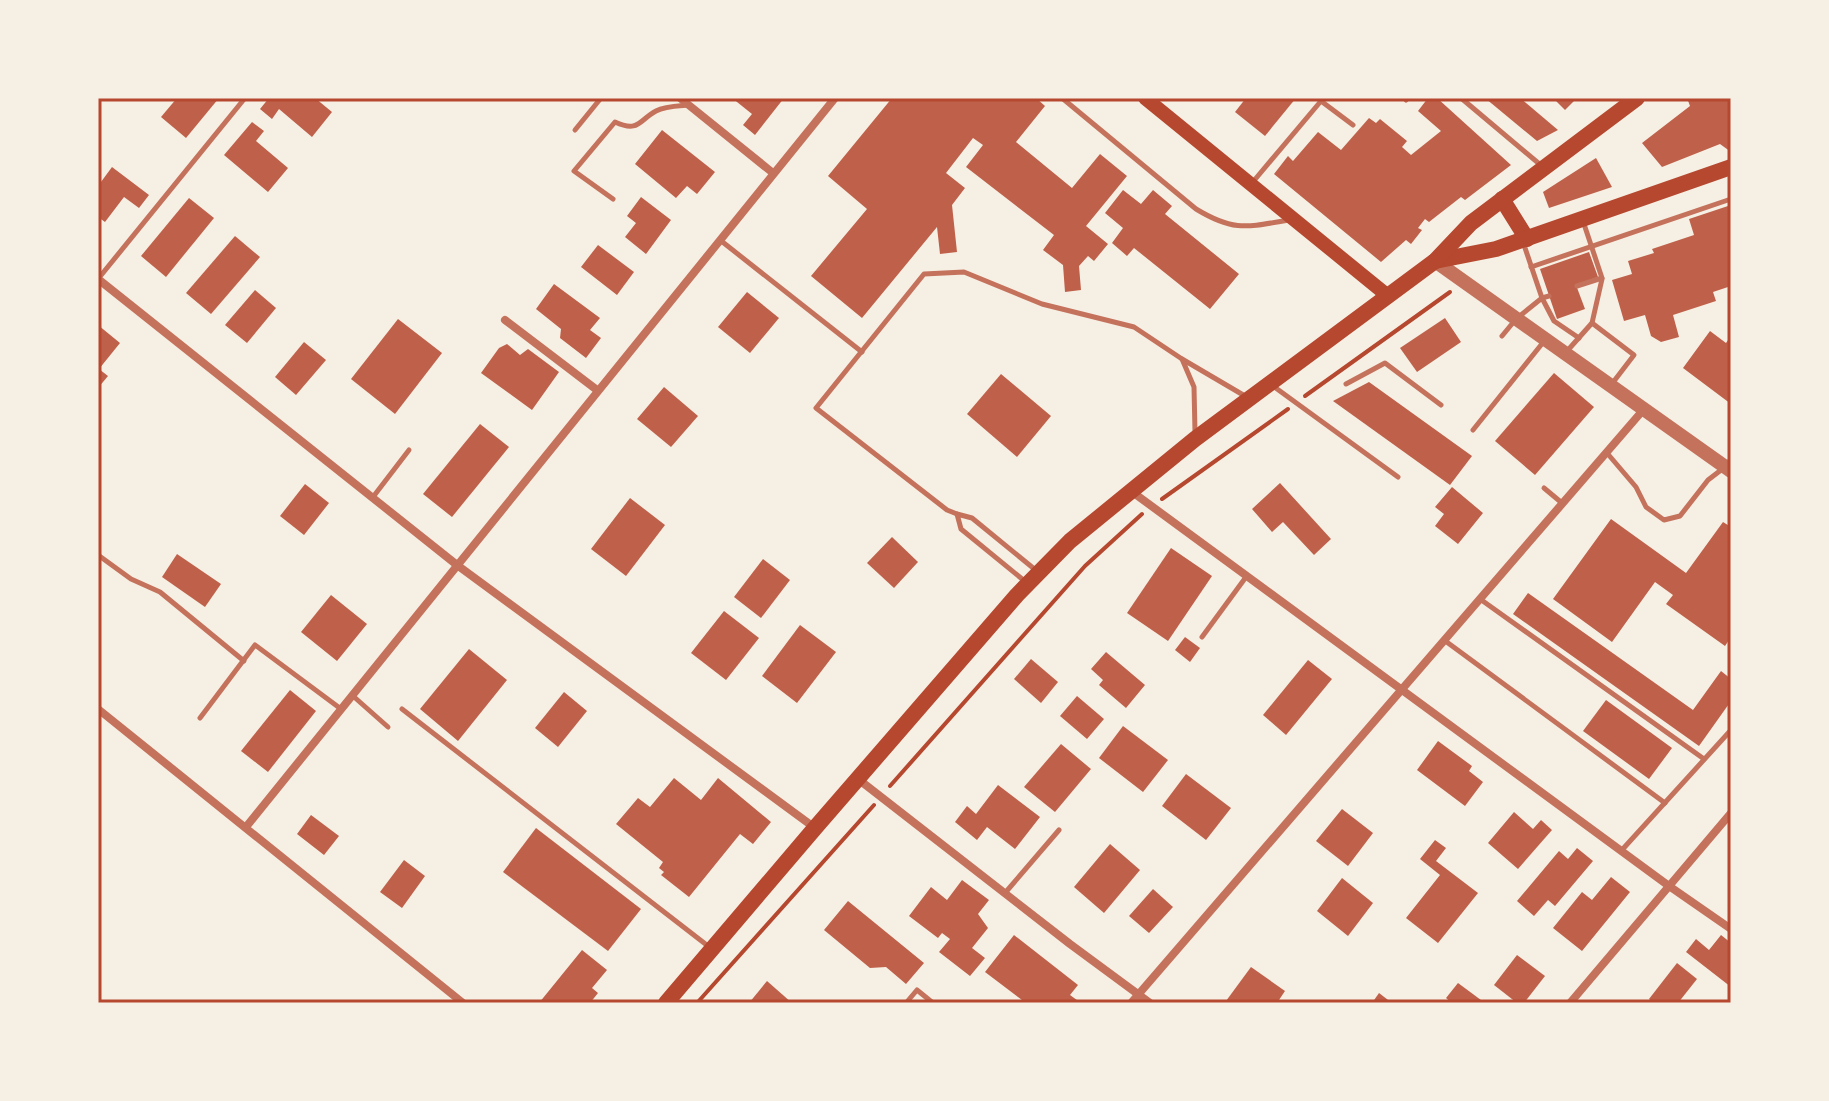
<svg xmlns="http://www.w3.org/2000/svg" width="1829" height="1101" font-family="'Source Sans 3',sans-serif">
  <rect width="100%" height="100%" fill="#f6efe4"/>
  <g fill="#bf614a">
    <polygon points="177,98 219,98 186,138 161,117"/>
    <polygon points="269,98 315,98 332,112 312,137 279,109 272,119 260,109"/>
    <polygon points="732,98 784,98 755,135 743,125 752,114"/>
    <polygon points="892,98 1036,98 1045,106 1016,142 1072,188 1100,154 1127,176 1086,226 1108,244 1094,261 1088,256 1079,266 1081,290 1065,292 1063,265 1043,250 1054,235 966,167 983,145 973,138 946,173 965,188 952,205 957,252 940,254 937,227 862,318 811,276 867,209 828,176"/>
    <polygon points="1246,98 1296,98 1265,136 1235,112"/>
    <polygon points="1428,98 1437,98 1511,165 1465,200 1461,197 1429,222 1425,219 1418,228 1422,230 1411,244 1406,240 1381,262 1274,174 1288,156 1293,161 1318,132 1341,150 1369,118 1376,123 1380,119 1407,141 1402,147 1411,155 1441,131 1418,111"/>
    <polygon points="1485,98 1520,98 1558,130 1537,141"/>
    <polygon points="1553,98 1577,98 1565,110"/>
    <polygon points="1687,98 1731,98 1731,152 1720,144 1662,167 1642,143 1690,106"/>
    <polygon points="252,122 264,131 256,141 288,168 268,192 224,155"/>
    <polygon points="662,130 715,172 697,194 687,186 676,198 635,164"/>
    <polygon points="1596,158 1612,187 1549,208 1543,192"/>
    <polygon points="112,167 149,195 139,208 124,197 105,222 98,217 98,186"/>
    <polygon points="1123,190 1141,204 1153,190 1172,206 1165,214 1239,274 1210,309 1134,248 1127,256 1112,243 1123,228 1105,213"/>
    <polygon points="641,197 671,220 646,254 625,237 636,223 627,216"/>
    <polygon points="189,198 214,218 166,277 141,256"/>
    <polygon points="1731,205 1731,286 1713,292 1716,301 1673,315 1679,337 1661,342 1651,336 1645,315 1624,321 1612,280 1632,274 1628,261 1654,253 1652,249 1694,235 1689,219"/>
    <polygon points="235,236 260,257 211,314 186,293"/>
    <polygon points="598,245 634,272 617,295 581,267"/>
    <polygon points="1589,252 1598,277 1576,285 1585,309 1557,319 1540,269"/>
    <polygon points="554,284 600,318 590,330 601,338 586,358 560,338 561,329 536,309"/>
    <polygon points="255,290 276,308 247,343 225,325"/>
    <polygon points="747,292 779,318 750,353 718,327"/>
    <polygon points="1445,318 1461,342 1417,372 1400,348"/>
    <polygon points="398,319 442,353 395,414 351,379"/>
    <polygon points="98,325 120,343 99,369 108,376 98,388"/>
    <polygon points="1710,331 1726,343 1731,336 1731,404 1683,368"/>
    <polygon points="304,342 326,360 296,395 275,377"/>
    <polygon points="507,344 520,355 528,349 559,372 532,410 481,373 499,348"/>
    <polygon points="1554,373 1594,407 1535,475 1495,441"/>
    <polygon points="1001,374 1051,416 1017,457 967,414"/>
    <polygon points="1369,382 1472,456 1450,485 1333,401"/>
    <polygon points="664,387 698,416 671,447 637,419"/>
    <polygon points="480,424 509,447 452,517 423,494"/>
    <polygon points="1280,483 1331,539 1314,555 1283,522 1272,532 1252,509"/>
    <polygon points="305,484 329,503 304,535 280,516"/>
    <polygon points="1452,487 1483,513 1458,544 1435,526 1444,514 1435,507"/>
    <polygon points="630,498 665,525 626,576 591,549"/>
    <polygon points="1611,519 1686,573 1723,522 1731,527 1731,637 1725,646 1666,604 1673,595 1655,582 1612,642 1553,599"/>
    <polygon points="892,537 918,562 894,588 867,563"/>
    <polygon points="1171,548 1212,576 1168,641 1127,613"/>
    <polygon points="177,554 221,584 205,607 162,577"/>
    <polygon points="763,559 790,580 761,618 734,597"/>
    <polygon points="1528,593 1693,710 1721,671 1731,679 1731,701 1699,746 1513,614"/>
    <polygon points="331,595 367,624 337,661 301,632"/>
    <polygon points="724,611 759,638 726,680 691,653"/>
    <polygon points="800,625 836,652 797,703 762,676"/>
    <polygon points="1185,637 1200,648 1190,662 1175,650"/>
    <polygon points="469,649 507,680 458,741 420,709"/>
    <polygon points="1106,652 1145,685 1126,708 1099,685 1103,680 1091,669"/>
    <polygon points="1031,659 1058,682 1041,703 1014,679"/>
    <polygon points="1308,660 1332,679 1286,735 1263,715"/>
    <polygon points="290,690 316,711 268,772 241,751"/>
    <polygon points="564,692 587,711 558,747 535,728"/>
    <polygon points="1077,696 1104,719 1087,739 1060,716"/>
    <polygon points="1606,700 1672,748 1649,779 1583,731"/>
    <polygon points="1123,726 1168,760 1143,792 1099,758"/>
    <polygon points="1438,741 1472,766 1469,771 1483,782 1465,806 1417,770"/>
    <polygon points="1061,744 1091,769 1055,812 1024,787"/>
    <polygon points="1186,774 1231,808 1206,840 1162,806"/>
    <polygon points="674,778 701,800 718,778 771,822 753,844 740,834 689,897 661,875 664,872 659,868 663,862 616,824 638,798 650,807"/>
    <polygon points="998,785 1040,817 1015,849 987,827 977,840 955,822 967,806 976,814"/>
    <polygon points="1342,809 1373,833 1348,866 1316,841"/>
    <polygon points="1514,812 1533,829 1541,820 1552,830 1518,869 1488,843"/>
    <polygon points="311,815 339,836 324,855 297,834"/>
    <polygon points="536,828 641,909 608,951 503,872"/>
    <polygon points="1435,840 1446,848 1436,861 1478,893 1438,943 1406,918 1440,875 1420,859"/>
    <polygon points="1110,844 1140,870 1104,913 1074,887"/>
    <polygon points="1577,848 1593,861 1555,906 1548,900 1534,916 1517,901 1559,851 1568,859"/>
    <polygon points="404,860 425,876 402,908 380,892"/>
    <polygon points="1611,877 1630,892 1582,951 1553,928 1582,892 1592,900"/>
    <polygon points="1342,878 1373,903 1348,936 1317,911"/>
    <polygon points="962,880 989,900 978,914 988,928 972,948 985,958 970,976 939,952 950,939 942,933 938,938 909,916 931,887 947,900"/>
    <polygon points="1153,889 1173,907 1149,933 1129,916"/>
    <polygon points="848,901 924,963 906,984 886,967 870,968 824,930"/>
    <polygon points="1014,935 1078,985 1070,995 1081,1003 1026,1003 985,972"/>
    <polygon points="1721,935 1731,943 1731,987 1686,952 1696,939 1709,950"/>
    <polygon points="582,950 607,970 592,988 598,993 590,1003 539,1003"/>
    <polygon points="1517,955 1545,976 1524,1003 1517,1003 1494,985"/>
    <polygon points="1677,963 1697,979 1678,1003 1653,1003 1649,999"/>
    <polygon points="1251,967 1285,991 1277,1003 1229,1003 1226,1001"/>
    <polygon points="767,981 792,1003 749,1003"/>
    <polygon points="1458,983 1485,1003 1452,1003 1446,998"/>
    <polygon points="1379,993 1392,1003 1372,1003"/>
  </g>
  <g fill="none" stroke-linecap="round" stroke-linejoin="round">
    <g stroke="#b5482f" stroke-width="4">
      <polyline points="1305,396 1450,292"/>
      <polyline points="1162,499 1288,409"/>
      <polyline points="890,786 1085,566 1142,514"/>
      <polyline points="697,1003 874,805"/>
    </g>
    <g stroke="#c5725c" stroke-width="5">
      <path d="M1062 98 1196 209C1234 232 1247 227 1289 220"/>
      <polyline points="1461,98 1543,167"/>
      <polyline points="1406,100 1408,98"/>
      <polyline points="575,130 601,98"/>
      <polyline points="1252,183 1321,101 1353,125"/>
      <path d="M613 199 574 171 615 122C639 133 639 120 656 111 665 106 678 106 689 105"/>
      <polyline points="720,240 862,352"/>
      <polyline points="1531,267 1731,199"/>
      <polyline points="98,279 245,98"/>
      <polyline points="1577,286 1602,278 1583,221"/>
      <polyline points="1549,296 1542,298 1554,321 1579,338"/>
      <polyline points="1592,323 1634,355 1611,385"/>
      <polyline points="1502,336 1516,319 1542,298 1523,242"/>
      <polyline points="1568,350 1592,323 1602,279"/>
      <polyline points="1346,384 1385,363 1441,405"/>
      <polyline points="1273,386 1398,477"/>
      <polyline points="1473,430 1545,340"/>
      <polyline points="1195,432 1194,387 1182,359 1245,396"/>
      <polyline points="1607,453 1636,487 1646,507 1664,520 1680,516 1708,480 1725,467 1731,459"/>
      <polyline points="1544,488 1562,503"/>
      <polyline points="373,497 409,450"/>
      <polyline points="957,514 947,510 816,408 924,274 964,272 1042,304 1134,327 1182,359"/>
      <polyline points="98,555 131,579 160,592 244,661"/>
      <polyline points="1027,583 961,529 957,514 972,518 1038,572"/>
      <polyline points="1480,599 1704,759"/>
      <polyline points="1202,637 1246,577"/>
      <polyline points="1444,640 1665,803"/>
      <polyline points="353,696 388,727"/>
      <polyline points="402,709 708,946"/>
      <polyline points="200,718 255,645 341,709"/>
      <polyline points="1621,851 1731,730"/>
      <polyline points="1005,893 1059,830"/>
      <polyline points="906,1003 917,990 933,1003"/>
    </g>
    <g stroke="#c5725c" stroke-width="8">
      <polyline points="680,98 773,173"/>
      <polyline points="98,279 457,565 815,828"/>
      <polyline points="505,320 597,390"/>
      <polyline points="1131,491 1669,886 1731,929"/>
      <polyline points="98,709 463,1003"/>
      <polyline points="858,779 1070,944 1150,1003"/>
      <polyline points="246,827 835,98"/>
      <polyline points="1131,1003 1644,409"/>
      <polyline points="1570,1003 1731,813"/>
    </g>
    <polyline stroke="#c5725c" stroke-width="14" points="1435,261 1731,471"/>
    <polyline stroke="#b5482f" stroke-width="14" points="1145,98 1388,296"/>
    <g stroke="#b5482f" stroke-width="16">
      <polyline points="1502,199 1527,239"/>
      <polyline points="1435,261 1496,249 1731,167"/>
      <polyline points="666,1003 815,828 1017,595 1070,541 1195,439 1435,261 1471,223 1637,98"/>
    </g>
  </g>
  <rect width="1829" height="1101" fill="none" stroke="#f6efe4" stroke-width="200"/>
  <rect x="100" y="100" width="1629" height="901" fill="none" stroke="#b5482f" stroke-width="3"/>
</svg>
